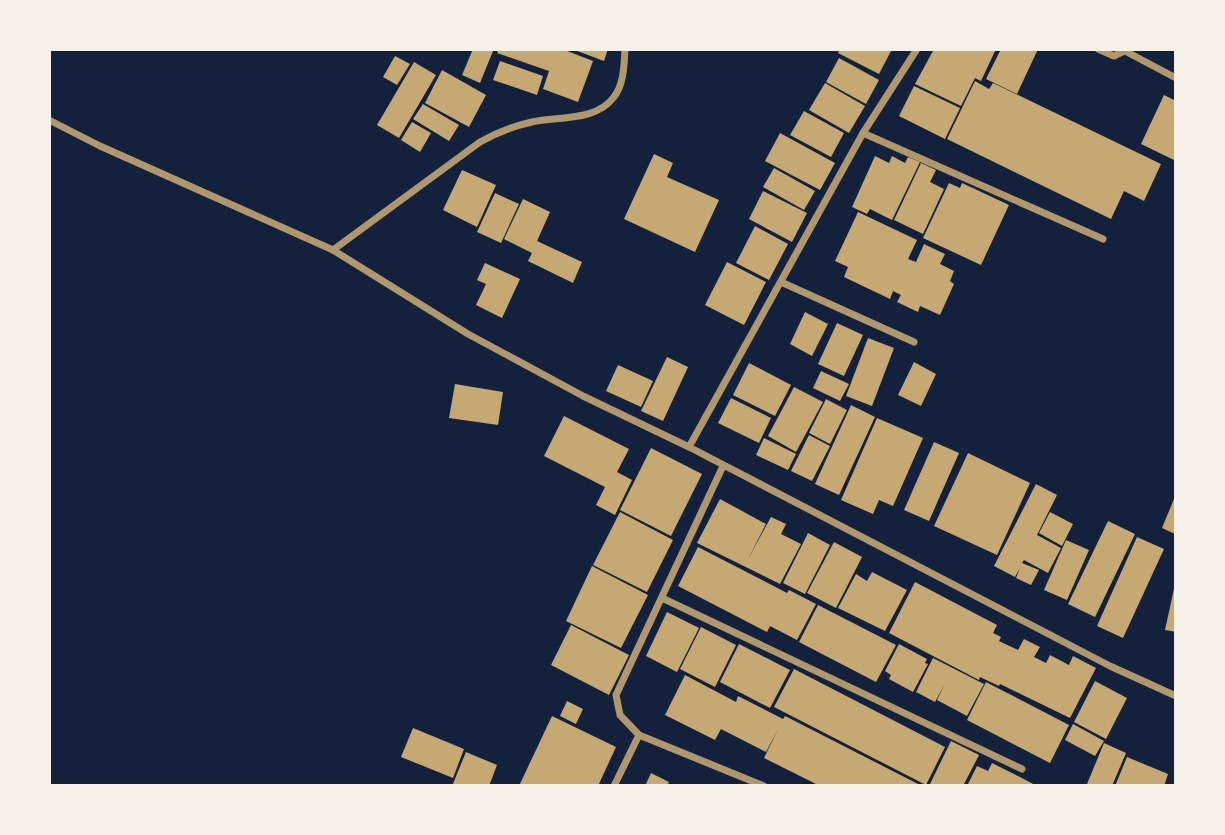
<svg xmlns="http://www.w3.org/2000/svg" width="1225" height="835" font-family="'IBM Plex Sans',sans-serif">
  <rect width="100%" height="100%" fill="#14213d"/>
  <g fill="#c6a872">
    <polygon points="473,49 493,51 480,83 462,75"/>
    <polygon points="499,49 562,49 593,61 578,102 543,89 549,71 497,53"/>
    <polygon points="572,49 608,49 604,61"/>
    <polygon points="840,49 889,49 891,51 879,74 838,53"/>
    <polygon points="934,49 996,49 981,81 975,78 961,106 915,84"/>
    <polygon points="1001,49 1038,49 1017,94 986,79"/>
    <polygon points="395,56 410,64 397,85 383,77"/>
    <polygon points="839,58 879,80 866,104 826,82"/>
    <polygon points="500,61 543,76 537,95 493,80"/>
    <polygon points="414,62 436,75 399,138 377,125"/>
    <polygon points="442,70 486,95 469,127 425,103"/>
    <polygon points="975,81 989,89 993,83 1161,164 1144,201 1124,191 1111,219 947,139"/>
    <polygon points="825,83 865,106 849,133 809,110"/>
    <polygon points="914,86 960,108 945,139 899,116"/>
    <polygon points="1164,95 1176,101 1176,161 1141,144"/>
    <polygon points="423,104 459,125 449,141 413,119"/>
    <polygon points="804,111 844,133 831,157 790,135"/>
    <polygon points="412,122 431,133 420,152 401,140"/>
    <polygon points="780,133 835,163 820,190 765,161"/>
    <polygon points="654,154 673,163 667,177 719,200 695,252 624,219"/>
    <polygon points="875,156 889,163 892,156 905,163 908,157 920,162 892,220 870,209 867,214 852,207"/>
    <polygon points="921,163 936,170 930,182 944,189 923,234 894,220"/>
    <polygon points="774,168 815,191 804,210 763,187"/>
    <polygon points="462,170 496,185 477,227 443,210"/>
    <polygon points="949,183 960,188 962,183 1009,205 981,265 923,238"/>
    <polygon points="763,191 807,213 792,242 749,219"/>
    <polygon points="495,193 519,204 501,243 477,232"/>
    <polygon points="523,199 550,212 537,241 582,262 573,283 528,261 532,253 504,239"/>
    <polygon points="858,212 917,240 908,259 916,262 924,244 945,254 940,264 954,271 950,281 954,284 940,315 920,306 918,312 897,302 901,295 893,291 890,299 844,277 848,267 835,261"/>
    <polygon points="755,226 788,244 769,280 736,263"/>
    <polygon points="727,262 766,282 744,325 705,305"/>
    <polygon points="485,263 520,279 502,318 476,305 486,284 477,280"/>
    <polygon points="805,312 828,324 812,356 790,344"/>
    <polygon points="837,323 863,335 844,376 818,364"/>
    <polygon points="868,338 894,348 872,406 846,396"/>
    <polygon points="667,357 688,367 663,421 641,411"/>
    <polygon points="914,362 936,374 921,406 898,395"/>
    <polygon points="749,363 791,385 775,416 733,395"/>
    <polygon points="618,365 653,381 641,407 606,391"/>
    <polygon points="821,371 849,384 840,401 813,388"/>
    <polygon points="455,384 503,392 498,425 449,418"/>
    <polygon points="794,387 823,402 796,452 768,436"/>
    <polygon points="731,398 771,418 759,443 718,423"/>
    <polygon points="826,399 847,410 830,444 809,433"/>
    <polygon points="851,405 875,417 839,495 815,484"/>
    <polygon points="564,416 629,449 617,472 632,480 615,515 596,505 605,487 544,456"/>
    <polygon points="877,418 923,438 893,506 879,500 873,514 841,500"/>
    <polygon points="809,435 830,446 812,481 791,471"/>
    <polygon points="764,438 796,454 788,470 756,455"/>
    <polygon points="934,442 959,453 929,521 904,510"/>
    <polygon points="651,448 702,474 671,536 620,510"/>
    <polygon points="968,453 1030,483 997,555 934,526"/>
    <polygon points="1036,484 1057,495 1037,535 1061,548 1048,573 1024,560 1022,563 1039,570 1031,585 1016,578 1020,568 1015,577 994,566"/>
    <polygon points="1176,494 1176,532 1175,534 1162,528"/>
    <polygon points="720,499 766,524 747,561 771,517 786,524 781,534 801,544 780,584 697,543"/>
    <polygon points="620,512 673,540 647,592 593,565"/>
    <polygon points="1050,512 1073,524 1062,546 1039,533"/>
    <polygon points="1108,521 1135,534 1095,617 1068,604"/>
    <polygon points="808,533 830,545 805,594 783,583"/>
    <polygon points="1137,537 1164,549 1123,638 1097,626"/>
    <polygon points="1066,540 1089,550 1067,600 1044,590"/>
    <polygon points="834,542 862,557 836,608 807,593"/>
    <polygon points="698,547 787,593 789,590 816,604 797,640 770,626 767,632 678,586"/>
    <polygon points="592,566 648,595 621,648 566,621"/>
    <polygon points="872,572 907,590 885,631 838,608 856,574 867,581"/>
    <polygon points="915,582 997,625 993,633 1001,637 999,641 1018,650 1024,639 1040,647 1034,657 1046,663 1050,655 1069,665 1073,656 1096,668 1070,718 1000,684 999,686 980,677 979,680 889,633"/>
    <polygon points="1175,584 1176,584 1176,632 1165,630"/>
    <polygon points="818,605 896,645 876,682 799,642"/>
    <polygon points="667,612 699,628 677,672 646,656"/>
    <polygon points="571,625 629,655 609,695 551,665"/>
    <polygon points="701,627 736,645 715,687 680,669"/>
    <polygon points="739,644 790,670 770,708 720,682"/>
    <polygon points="899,644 927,659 925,663 928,664 913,692 889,679 891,675 885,671"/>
    <polygon points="933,658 984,684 967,716 937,700 944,685 935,702 916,692"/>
    <polygon points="794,669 945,747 926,785 774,707"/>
    <polygon points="685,675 736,702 738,696 783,719 785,716 922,786 820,786 764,758 778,729 766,752 721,729 715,740 665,715"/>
    <polygon points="1095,681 1127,698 1106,739 1074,722"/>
    <polygon points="986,682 1069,725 1050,763 967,720"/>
    <polygon points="567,701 583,709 576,724 560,716"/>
    <polygon points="552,716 616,747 598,786 519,786"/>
    <polygon points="1073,724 1104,741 1095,756 1065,740"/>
    <polygon points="413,728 464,749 453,778 401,757"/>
    <polygon points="951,741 979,755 963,786 933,786 930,784"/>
    <polygon points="1104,743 1126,753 1112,786 1092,786 1087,784"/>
    <polygon points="466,752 497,765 489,786 452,786"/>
    <polygon points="1127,757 1168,774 1164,786 1115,786"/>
    <polygon points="992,763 1018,776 1037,786 967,786 977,766 988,771"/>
    <polygon points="651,773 669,782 667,786 645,786"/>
  </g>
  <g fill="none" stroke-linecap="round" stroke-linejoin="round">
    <g stroke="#b1986c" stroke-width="7">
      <polyline points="1098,49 1114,56 1126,50"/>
      <polyline points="1125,51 1176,78"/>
      <polyline points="49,120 100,146 333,250 468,334 583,396 689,447 1110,666 1176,696"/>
      <polyline points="863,133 1103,239"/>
      <path d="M333 250 480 142C498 132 513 126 532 122 560 116 595 122 614 97 624 84 624 65 625 49"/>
      <polyline points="781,282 914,342"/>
      <polyline points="689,447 863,133 917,49"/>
      <polyline points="723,466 616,695 620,715 639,735 764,786"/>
      <polyline points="662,598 1022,769"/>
      <polyline points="614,786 639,735"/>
    </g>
  </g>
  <rect width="1225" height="835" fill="none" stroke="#f6f1e7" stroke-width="102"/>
</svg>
